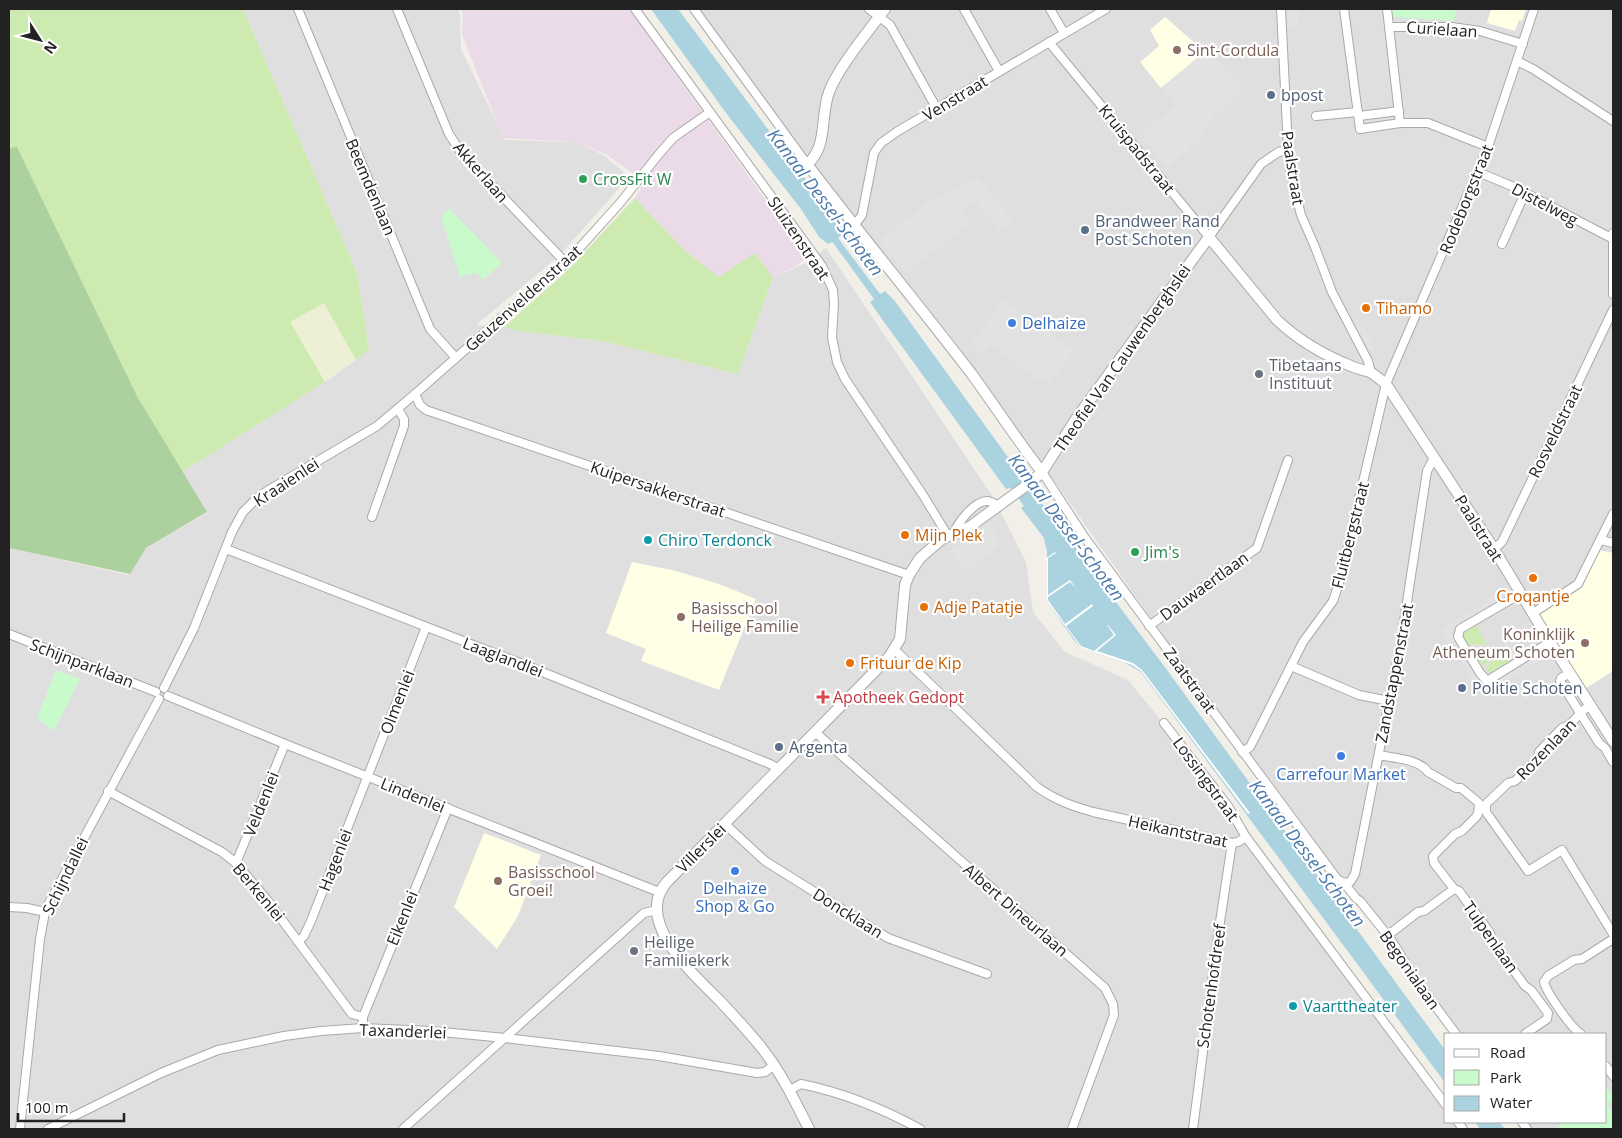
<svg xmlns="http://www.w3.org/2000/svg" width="1622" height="1138" font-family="'Open Sans',sans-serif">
  <rect width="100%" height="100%" fill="#f2efe9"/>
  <g fill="#e0dfdf">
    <polygon points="243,9 458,9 460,15 461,49 505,140 577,142 605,156 629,177 559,256 476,325 504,327 518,331 602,341 738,374 773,277 808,262 826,248 993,497 1026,562 1033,612 1065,652 1128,680 1222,795 1446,1100 1446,1122 1461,1122 1467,1129 9,1129 9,548 129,575 145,549 207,513 182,472 325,382 369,349 357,273"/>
    <polygon points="694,9 1613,9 1613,1129 1532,1129 1526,1122 1606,1122 1606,1034 1459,1034 1357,900 1214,708 1034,452 892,263 839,203"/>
  </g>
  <polygon fill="#ebdbe8" points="460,9 629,9 807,258 794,267 773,277 755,253 719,278 684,250 635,198 645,182 607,155 577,142 503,138 462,35 463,14"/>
  <g fill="#ffffe5">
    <polygon points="1491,9 1526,9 1522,21 1519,20 1515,31 1487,23"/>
    <polygon points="1165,17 1196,44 1202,54 1161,88 1140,62 1159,46 1150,30"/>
    <polygon points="1599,550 1613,553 1613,671 1586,688 1538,614 1582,588"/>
    <polygon points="632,562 676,571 719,584 756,599 719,690 641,661 646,649 606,633"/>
    <polygon points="484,833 541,855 518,916 497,949 454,907"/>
  </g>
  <polygon fill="#eef0d5" points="325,301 324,303 356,360 325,382 289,322"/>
  <g fill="#cdebb0">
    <polygon points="9,9 243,9 357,273 369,349 356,360 324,303 290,322 325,382 182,472 137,396 17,147 9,148"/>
    <polygon points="635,198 684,250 719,277 755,253 773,277 738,374 602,341 518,331 504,327 569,269"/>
    <polygon points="1474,624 1478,627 1480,633 1487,644 1468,645 1463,637 1464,631"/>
    <polygon points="1473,648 1483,648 1495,651 1489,657 1484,668 1471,650"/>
    <path d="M1499 654 1513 659 1490 673 1486 671C1489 663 1492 657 1499 654Z"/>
  </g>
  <polygon fill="#add19e" points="17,147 137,396 207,512 146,548 130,574 9,548 9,148"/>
  <g fill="#c8facc">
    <polygon points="1392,9 1457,9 1454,21 1393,17"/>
    <polygon points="449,208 502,263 483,280 476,273 460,277 441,217"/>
    <polygon points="56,670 80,679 54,731 37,718"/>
    <polygon points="1606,1087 1613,1094 1613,1099 1608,1104 1613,1115 1613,1129 1555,1129 1564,1122 1606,1122"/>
  </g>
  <g fill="#e2e2e2">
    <polygon points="1284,9 1298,9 1298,24 1285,32"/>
    <polygon points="1208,51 1241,84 1244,89 1207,123 1202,138 1168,168 1140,135 1175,105 1161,88"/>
    <polygon points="978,178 1012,220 999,230 976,201 963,211 971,223 906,273 879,241 931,199"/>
    <polygon points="1004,300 1074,350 1049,385 1040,378 1038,380 990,344 981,355 971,344"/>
    <polygon points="1358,319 1376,350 1370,350 1352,320"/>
    <polygon points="990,523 1001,545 967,572 949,551"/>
    <polygon points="1503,589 1507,595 1450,632 1484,686 1544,649 1548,655 1482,696 1441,630"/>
  </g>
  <g fill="#aad3df">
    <polygon points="651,9 678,9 845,232 838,238 880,294 885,291 894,300 1023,478 1164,666 1446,1051 1446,1084 1141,672 1125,663 1081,648 1073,639 1047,601 1047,552 1044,538 1021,508 1024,506 1011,488 1006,489 884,322 870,302 874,299 834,244 832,242 828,244 819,237 801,209 726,113"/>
    <polygon points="1475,1122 1499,1122 1505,1129 1480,1129"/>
  </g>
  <polygon fill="#fff" points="1055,552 1056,553 1048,558 1048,595 1070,580 1076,588 1070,582 1048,597 1048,600 1065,624 1092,604 1093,606 1066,626 1081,646 1094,651 1114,635 1107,625 1108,625 1116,635 1097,651 1133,663 1142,670 1250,813 1248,814 1141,671 1132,665 1081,648 1047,601 1047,560 1042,561"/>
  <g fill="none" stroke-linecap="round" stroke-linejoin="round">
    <g stroke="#a9a9a9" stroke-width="10">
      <g id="minor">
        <polyline points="298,9 430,329 456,358"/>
        <polyline points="397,9 449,134 462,154 566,263"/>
        <polyline points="635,9 822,266 833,290 834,304 832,337 837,362 845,379 923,495 948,536"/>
        <polyline points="694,9 807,164"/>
        <polyline points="869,9 890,25 937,109"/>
        <polyline points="964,9 999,71"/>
        <polyline points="1050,9 1064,33"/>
        <polyline points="1281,9 1288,148 1291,174 1301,215 1315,247 1332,292 1368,361 1371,373"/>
        <polyline points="1344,9 1360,129 1400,123 1428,123 1488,147"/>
        <polyline points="1387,9 1400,123"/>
        <polyline points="1389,27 1452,27 1480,31 1523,44"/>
        <polyline points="1049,42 1209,237 1261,164 1277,153 1288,148"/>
        <polyline points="1517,61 1533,69 1613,121"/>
        <polyline points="1316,116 1358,112"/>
        <polyline points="1359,116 1399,111"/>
        <polyline points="1478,172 1514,187 1613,239"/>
        <polyline points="854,226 862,215 874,153 881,143 898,131 1106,9"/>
        <polyline points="1613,233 1613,294"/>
        <polyline points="1502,244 1525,193"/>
        <polyline points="415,394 420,405 426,410 909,575"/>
        <polyline points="1042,472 1085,538 1337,879 1344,883"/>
        <polyline points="372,517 404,426 404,419 398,409"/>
        <path d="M953 534C958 523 974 501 987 501 991 501 995 504 999 506"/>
        <polyline points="1601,540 1613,543"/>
        <polyline points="226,549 525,665 770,764 779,769"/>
        <polyline points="1494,549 1502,542 1613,310"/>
        <polyline points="1520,594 1460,629 1458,637 1480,673 1487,681 1550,642"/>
        <polyline points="1533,613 1578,584 1613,514"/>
        <polyline points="1149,626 1257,548 1288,460"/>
        <polyline points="9,634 156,692"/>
        <path d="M895 650 1037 787C1055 800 1072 806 1093 812L1232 843 1238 842 1246 837"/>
        <polyline points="1291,666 1359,695 1389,701"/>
        <polyline points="1570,673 1561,678 1560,681 1599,743 1605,748 1613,762"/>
        <polyline points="164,688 194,628 232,532 243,512 257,498 267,491 377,426 415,394 509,311 566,263 620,203 659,154 673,138 710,112"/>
        <polyline points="168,696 285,744 659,892"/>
        <polyline points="1590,704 1569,725 1562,728 1539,752 1538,758 1515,781 1508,783 1486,804 1486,812 1528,871 1562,850 1613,934"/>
        <polyline points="1164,723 1228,806 1246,837 1446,1105"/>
        <polyline points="815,732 1105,988 1113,1004 1114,1015 1072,1129"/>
        <polyline points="1242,752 1250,747 1303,642 1333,601 1340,580 1386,384 1488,147 1534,9"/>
        <path d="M1379 755C1393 758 1419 759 1428 772L1456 788H1461L1479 803 1478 814 1476 817 1462 831 1455 834 1433 856 1434 863 1454 889 1459 891 1490 933 1493 942 1525 986 1531 990 1548 1013 1547 1019 1525 1034"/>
        <polyline points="108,791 222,852 236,863 268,901 346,1006 352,1014 363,1017"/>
        <polyline points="725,824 765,861 888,938 987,974"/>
        <polyline points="236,863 285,744"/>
        <polyline points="1344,883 1350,882 1355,874 1401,641 1427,471 1434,458"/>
        <path d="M1344 883 1356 898 1361 902C1377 923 1397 944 1407 968L1456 1034"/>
        <polyline points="9,907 27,908 45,912"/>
        <polyline points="1387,936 1418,912 1424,911 1454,889"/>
        <polyline points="298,942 304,936 311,921 426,627"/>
        <polyline points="363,1021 363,1017 448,808"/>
        <path d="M1581 1034C1571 1028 1547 993 1544 982L1548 976 1574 960 1582 959 1613 939"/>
        <polyline points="1606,1066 1613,1076"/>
        <path d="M790 1090 801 1084C841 1092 885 1110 920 1129"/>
        <polyline points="1458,1122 1463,1129"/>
        <polyline points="1522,1122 1527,1129"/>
        <polyline points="20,1129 40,939 45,912 50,901 159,699"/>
        <polyline points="48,1129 161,1073 218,1050 284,1036 321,1031 363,1028 431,1031 505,1038 659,1056 757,1073 765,1072 774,1065"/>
        <polyline points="403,1129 644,913 657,910"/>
        <polyline points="1193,1129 1218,935 1232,843"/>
      </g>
    </g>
    <g stroke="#a9a9a9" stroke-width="12">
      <g id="tertiary">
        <path d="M885 9C868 32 839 66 829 92 820 116 828 148 807 164 861 235 917 303 971 373 995 406 1017 440 1042 472"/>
        <path d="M809 1129C795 1101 781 1072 761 1047 748 1031 734 1016 720 1001 694 975 634 922 666 883L889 657 900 639 905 585 909 575 920 558 942 539 971 526 983 517 1030 483 1042 472 1076 419 1209 237 1277 320C1298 340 1324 355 1351 366 1357 369 1364 370 1370 372 1375 375 1381 380 1386 384L1494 549 1550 642 1613 741"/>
      </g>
    </g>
    <use href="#minor" stroke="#fff" stroke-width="8"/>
    <use href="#tertiary" stroke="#fff" stroke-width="10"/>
  </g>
  <g fill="#8d6e63" stroke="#fff" stroke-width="2">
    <circle cx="1177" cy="50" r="5"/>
    <circle cx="681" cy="617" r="5"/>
    <circle cx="1585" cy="643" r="5"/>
    <circle cx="498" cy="881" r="5"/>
  </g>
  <g fill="#5c6f8a" stroke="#fff" stroke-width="2">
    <circle cx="1271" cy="95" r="5"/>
    <circle cx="1085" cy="230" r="5"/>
    <circle cx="1462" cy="688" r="5"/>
    <circle cx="779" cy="747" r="5"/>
  </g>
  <g fill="#2e9e5b" stroke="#fff" stroke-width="2">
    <circle cx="583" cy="179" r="5"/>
    <circle cx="1135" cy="552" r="5"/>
  </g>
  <g fill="#e8710a" stroke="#fff" stroke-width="2">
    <circle cx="1366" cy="308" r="5"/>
    <circle cx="905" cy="535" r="5"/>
    <circle cx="1533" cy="578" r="5"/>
    <circle cx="924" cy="607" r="5"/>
    <circle cx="850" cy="663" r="5"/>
  </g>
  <g fill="#3f7fe0" stroke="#fff" stroke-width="2">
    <circle cx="1012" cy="323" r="5"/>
    <circle cx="1341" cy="756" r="5"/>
    <circle cx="735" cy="871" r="5"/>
  </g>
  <g fill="#6b7280" stroke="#fff" stroke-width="2">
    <circle cx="1259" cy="374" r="5"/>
    <circle cx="634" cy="951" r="5"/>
  </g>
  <g fill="#0f9aa8" stroke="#fff" stroke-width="2">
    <circle cx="648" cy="540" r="5"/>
    <circle cx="1293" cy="1006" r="5"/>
  </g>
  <path fill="#e0444e" stroke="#fff" stroke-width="2" d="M820.5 689.5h5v5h5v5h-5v5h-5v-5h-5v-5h5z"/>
  <g text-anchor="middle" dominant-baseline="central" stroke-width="4.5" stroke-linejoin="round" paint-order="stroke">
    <g font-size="16" fill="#222" stroke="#fff">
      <text transform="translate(1442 29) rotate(4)">Curielaan</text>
      <text transform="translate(955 98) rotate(-31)">Venstraat</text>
      <text transform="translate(1137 149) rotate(51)">Kruispadstraat</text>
      <text transform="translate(1293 168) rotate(81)">Paalstraat</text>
      <text transform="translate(481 172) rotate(49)">Akkerlaan</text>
      <text transform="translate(371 187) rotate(67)">Beemdenlaan</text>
      <text transform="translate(1466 199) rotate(-68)">Rodeborgstraat</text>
      <text transform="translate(1545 204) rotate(28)">Distelweg</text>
      <text transform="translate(799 238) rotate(56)">Sluizenstraat</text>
      <text transform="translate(523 298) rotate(-42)">Geuzenveldenstraat</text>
      <text transform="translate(1122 358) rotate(-55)">Theofiel Van Cauwenberghslei</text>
      <text transform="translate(1555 431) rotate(-64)">Rosveldstraat</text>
      <text transform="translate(286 482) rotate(-33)">Kraaienlei</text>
      <text transform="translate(658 489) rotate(19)">Kuipersakkerstraat</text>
      <text transform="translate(1479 528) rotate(58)">Paalstraat</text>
      <text transform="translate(1350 535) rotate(-76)">Fluitbergstraat</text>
      <text transform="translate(1204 586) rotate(-36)">Dauwaertlaan</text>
      <text transform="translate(503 657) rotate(21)">Laaglandlei</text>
      <text transform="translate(82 663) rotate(21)">Schijnparklaan</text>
      <text transform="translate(1394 673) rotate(-79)">Zandstappenstraat</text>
      <text transform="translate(1190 680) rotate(54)">Zaatstraat</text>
      <text transform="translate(397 702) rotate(-69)">Olmenlei</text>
      <text transform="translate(1546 749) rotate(-46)">Rozenlaan</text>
      <text transform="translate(1206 779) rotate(54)">Lossingstraat</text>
      <text transform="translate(413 795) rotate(22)">Lindenlei</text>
      <text transform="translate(261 804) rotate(-68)">Veldenlei</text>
      <text transform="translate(1178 831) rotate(12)">Heikantstraat</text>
      <text transform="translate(701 848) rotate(-45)">Villerslei</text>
      <text transform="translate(335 860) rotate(-69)">Hagenlei</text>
      <text transform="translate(65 876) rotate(-64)">Schijndallei</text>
      <text transform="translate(259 892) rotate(50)">Berkenlei</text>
      <text transform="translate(1016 910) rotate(41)">Albert Dineurlaan</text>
      <text transform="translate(848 913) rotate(32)">Doncklaan</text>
      <text transform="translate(402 918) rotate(-68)">Eikenlei</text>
      <text transform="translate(1491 937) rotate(55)">Tulpenlaan</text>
      <text transform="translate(1410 970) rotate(55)">Begonialaan</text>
      <text transform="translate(1211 986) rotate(-82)">Schotenhofdreef</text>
      <text transform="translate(403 1031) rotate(2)">Taxanderlei</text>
    </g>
    <g font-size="16" fill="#785e54" stroke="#fff" text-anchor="start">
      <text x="1187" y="50">Sint-Cordula</text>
      <text x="691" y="608">Basisschool<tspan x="691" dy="18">Heilige Familie</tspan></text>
      <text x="1575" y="634" text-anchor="end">Koninklijk<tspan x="1575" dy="18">Atheneum Schoten</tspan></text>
      <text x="508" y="872">Basisschool<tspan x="508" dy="18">Groei!</tspan></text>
    </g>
    <g font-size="16" fill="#4e5e75" stroke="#fff" text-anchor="start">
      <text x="1281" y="95">bpost</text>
      <text x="1095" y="221">Brandweer Rand<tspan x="1095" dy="18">Post Schoten</tspan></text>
      <text x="1472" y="688">Politie Schoten</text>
      <text x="789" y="747">Argenta</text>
    </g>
    <g font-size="16" fill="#27864d" stroke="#fff" text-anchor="start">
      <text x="593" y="179">CrossFit W</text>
      <text x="1145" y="552">Jim's</text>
    </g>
    <g font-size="16" fill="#c56008" stroke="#fff" text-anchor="start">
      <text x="1376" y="308">Tihamo</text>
      <text x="915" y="535">Mijn Plek</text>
      <text x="1533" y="596" text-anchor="middle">Croqantje</text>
      <text x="934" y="607">Adje Patatje</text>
      <text x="860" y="663">Frituur de Kip</text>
    </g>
    <g font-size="16" fill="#366cbe" stroke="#fff">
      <text x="1022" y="323" text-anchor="start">Delhaize</text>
      <text x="1341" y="774">Carrefour Market</text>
      <text x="735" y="888">Delhaize<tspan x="735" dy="18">Shop &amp; Go</tspan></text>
    </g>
    <g font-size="16" fill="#5b616d" stroke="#fff" text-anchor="start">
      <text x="1269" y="365">Tibetaans<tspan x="1269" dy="18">Instituut</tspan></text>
      <text x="644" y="942">Heilige<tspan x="644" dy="18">Familiekerk</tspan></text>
    </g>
    <g font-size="16" fill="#0d838f" stroke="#fff" text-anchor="start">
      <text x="658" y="540">Chiro Terdonck</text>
      <text x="1303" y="1006">Vaarttheater</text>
    </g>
    <g font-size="16" fill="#be3a42" stroke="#fff" text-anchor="start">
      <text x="833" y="697">Apotheek Gedopt</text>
    </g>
    <g font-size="18" font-style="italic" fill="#4a7aab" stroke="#fff">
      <text transform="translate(826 202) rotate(53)">Kanaal Dessel-Schoten</text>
      <text transform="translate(1067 527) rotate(53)">Kanaal Dessel-Schoten</text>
      <text transform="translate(1308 853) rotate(53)">Kanaal Dessel-Schoten</text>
    </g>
  </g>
  <rect width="1622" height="1138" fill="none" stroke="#222222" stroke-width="20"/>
  <rect x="1444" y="1033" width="162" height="90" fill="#ffffff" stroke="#a7a7a7"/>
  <rect x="1454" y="1049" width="25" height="8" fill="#ffffff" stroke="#a7a7a7"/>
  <text x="1490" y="1058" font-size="15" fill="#222222">Road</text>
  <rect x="1454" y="1070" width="25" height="15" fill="#c8facc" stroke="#a7a7a7"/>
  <text x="1490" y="1083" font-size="15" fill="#222222">Park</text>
  <rect x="1454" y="1096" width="25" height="15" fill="#aad3df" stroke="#a7a7a7"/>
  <text x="1490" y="1108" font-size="15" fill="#222222">Water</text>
  <g transform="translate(40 40) rotate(126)" stroke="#ffffff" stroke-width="4" paint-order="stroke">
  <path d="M0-4L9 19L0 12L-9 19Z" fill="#222222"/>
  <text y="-8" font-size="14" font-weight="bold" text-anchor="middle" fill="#222222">N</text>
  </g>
  <path d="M18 1113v8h106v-8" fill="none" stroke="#222222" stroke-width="2.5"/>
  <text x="25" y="1113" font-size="15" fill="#222222" stroke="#ffffff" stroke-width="4" paint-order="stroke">100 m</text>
</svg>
